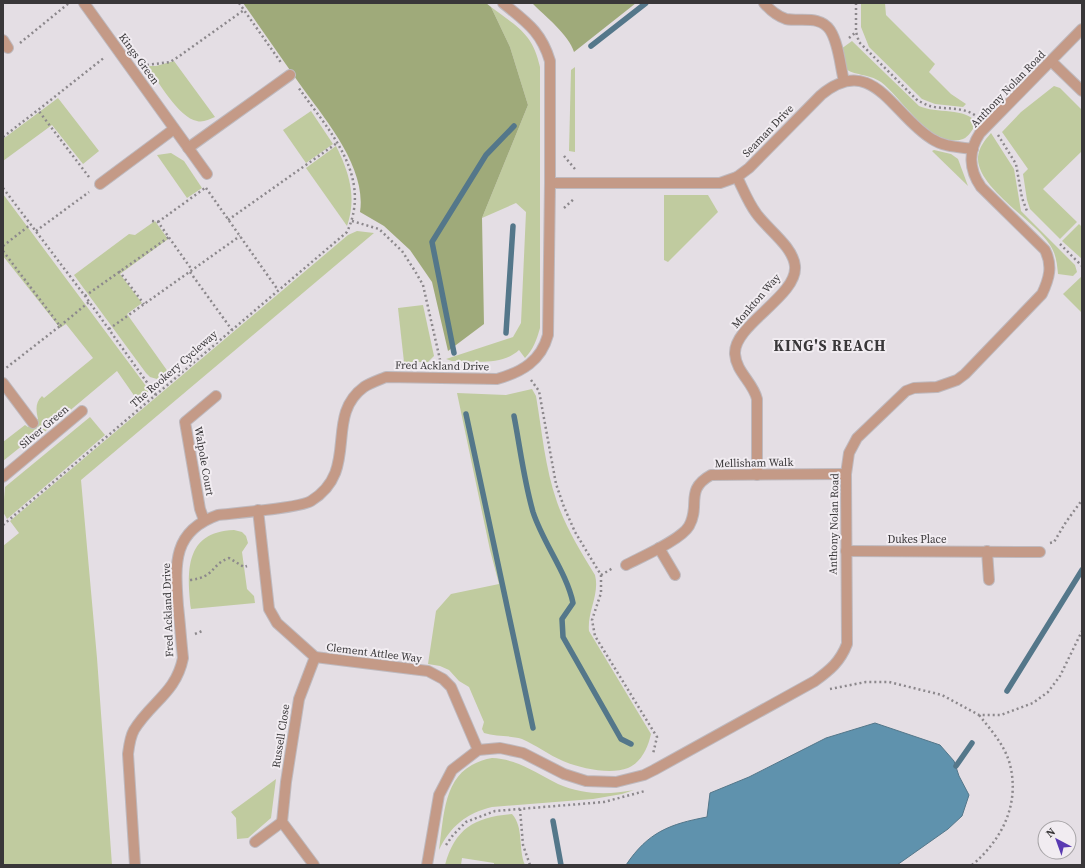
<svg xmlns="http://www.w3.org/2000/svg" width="1085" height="868" font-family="'Source Serif 4',serif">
  <rect width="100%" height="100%" fill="#e4dee4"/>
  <g fill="#c0cb9f">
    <polygon points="861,3 885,3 886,15 935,64 929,72 951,94 966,104 963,107 935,104 922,99 869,47 861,27"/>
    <path d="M491 7C516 26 533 33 540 67V328C537 339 533 350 525 358L519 350C502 366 474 361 452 361L446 359 513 337 521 323 526 212 516 203 482 218 528 105 510 47Z"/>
    <path d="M852 41 919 106C936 114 966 107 977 123 973 128 969 137 963 139 932 150 902 98 881 82 868 73 853 76 845 68L841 49Z"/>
    <path d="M174 61 215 117C209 119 203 123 197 121 179 118 158 81 147 66H156Z"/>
    <polygon points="575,67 575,152 569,151 571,70"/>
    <polygon points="1054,86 1060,88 1082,110 1082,151 1043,189 1077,222 1060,239 1030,209 1027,200 1023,174 1028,169 1002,132 1021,112"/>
    <polygon points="58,98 99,151 83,164 52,125 3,161 3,139"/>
    <polygon points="311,111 333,144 306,163 283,130"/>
    <path d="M991 133 1014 169 1021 211 1075 265 1077 272 1073 276 1058 274C1057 263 1056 254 1050 245 1034 220 976 187 978 157 979 147 985 140 991 133Z"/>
    <path d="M336 146C349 172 357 197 347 226L306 168Z"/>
    <polygon points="934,150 951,154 958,159 968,186 932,151"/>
    <polygon points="171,153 184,161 202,188 187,198 157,155"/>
    <path d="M3 194 149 390 140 404 117 371 36 439 33 437 3 461V442L25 425 28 427 38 419C36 410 35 403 42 396L44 398 93 358 66 324 60 328 3 256Z"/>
    <polygon points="664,195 708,195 718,212 668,262 664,260"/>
    <polygon points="155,221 168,239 120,274 142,303 127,314 171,376 164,381 150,377 146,373 74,275 129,234 135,235"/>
    <polygon points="1079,224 1082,227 1082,259 1062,241"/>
    <polygon points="357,231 374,233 81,480 97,658 112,865 3,865 3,546 19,533 10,521 348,235"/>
    <polygon points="1082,276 1082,313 1063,294"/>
    <polygon points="423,305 434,356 428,362 404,362 398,308"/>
    <path d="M532 389 536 396C542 431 545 468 557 502 566 528 581 552 595 575 600 594 587 612 589 631L651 734C648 747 642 762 628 768 610 775 579 768 563 761 549 755 536 745 522 739 510 735 496 737 484 733L482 729 484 722 469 687 459 681 449 670 440 666 428 664 436 611 451 594 499 584 490 550 457 393 506 395Z"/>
    <polygon points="90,417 105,435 7,519 3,512 5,487"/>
    <path d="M234 530 242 532 246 536 248 543 242 552 247 589 254 596 255 603 191 609C187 572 184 532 234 530Z"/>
    <path d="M492 758C517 759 536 773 558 784 583 795 609 795 634 790L622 794 593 799 492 807C466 813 450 827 439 850 445 810 443 767 492 758Z"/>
    <polygon points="276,779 271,818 248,838 237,839 236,818 231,812"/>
    <path d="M512 814C524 827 518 849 525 865H494V863L462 858 461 865H445C455 828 475 817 512 814Z"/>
  </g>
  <g fill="#9faa7a">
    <path d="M243 3H486L491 7 510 47 528 105 482 218 484 324 448 351 432 282 410 250 384 226 360 212C367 167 324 118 299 83 280 56 262 30 243 3Z"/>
    <path d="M532 3H636L574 52C569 35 545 16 532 3Z"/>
  </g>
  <path fill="#5f92ad" stroke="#54778a" d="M875 723 940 745 954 761 959 776 969 795 962 816 948 829 897 865H626C648 832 670 824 707 817L710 793 749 777 826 738Z"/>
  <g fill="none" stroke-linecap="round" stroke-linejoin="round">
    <g stroke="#54778a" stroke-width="5.5">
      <polyline points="591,46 646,3"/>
      <polyline points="506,333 513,226"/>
      <polyline points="454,353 432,242 486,155 514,126"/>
      <polyline points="466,414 533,728"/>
      <path d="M514 416C520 447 524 481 533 512 543 543 567 573 573 603L562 619 563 637 621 739 631 744"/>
      <polyline points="1007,691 1082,570"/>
      <polyline points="956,766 972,743"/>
      <polyline points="553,821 561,865"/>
    </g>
    <g stroke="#beb9be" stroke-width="12">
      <g id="street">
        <polyline points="84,3 207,174"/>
        <path d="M764 3C770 10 777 16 786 19 801 22 820 15 830 30 839 44 840 66 844 81"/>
        <polyline points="3,40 8,48"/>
        <polyline points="1051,61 1082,91"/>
        <polyline points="188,148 290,75"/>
        <path d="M737 177C743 189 748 202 756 213 766 228 793 246 795 266 798 296 733 325 735 354 736 372 753 382 757 399V475"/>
        <path d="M550 183H720L737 177 749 168 821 95C873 52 893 116 932 139 944 147 959 147 973 149"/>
        <polyline points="100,184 174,129"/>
        <polyline points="3,383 33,423"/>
        <polyline points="3,477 82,411"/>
        <polyline points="258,510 269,609 277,623 315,657 428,671 443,679 451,687 478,750"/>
        <polyline points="204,520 200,509 185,422 216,396"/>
        <polyline points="659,548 675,575"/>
        <polyline points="846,551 1040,552"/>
        <polyline points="987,551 989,580"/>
        <path d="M626 565C641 557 681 540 689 526 701 505 684 490 711 475L846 474"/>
        <polyline points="255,842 282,822"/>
        <path d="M135 865 128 754C129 746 130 737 134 730 151 702 176 693 183 658 181 640 180 623 178 606 175 564 172 531 218 515 236 513 300 508 311 501 361 470 323 417 364 387 370 383 379 380 386 377L497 379C522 372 541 361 548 335L550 183V61C541 31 526 22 503 3"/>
        <polyline points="314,865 282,822 286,782 299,699 315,657"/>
        <path d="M427 865 439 795 452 770 478 750 500 748 523 753 564 774 586 781 616 782 644 775 654 770 815 681C830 670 840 662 847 644L846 474 849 453 857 438 906 391 914 388 937 387 957 380 965 374 1042 294C1049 279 1053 266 1045 250L981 187C969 170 968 151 980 133L1082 29"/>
      </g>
    </g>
    <g stroke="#8c888c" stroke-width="2.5" stroke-dasharray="2 3" stroke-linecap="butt">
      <polyline points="239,3 282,64"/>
      <path d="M856 3V32L859 42 918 101C922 102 926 105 930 106 945 110 963 106 976 116"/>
      <polyline points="849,38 856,32"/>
      <polyline points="20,43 69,3"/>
      <polyline points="147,65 170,62 178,57 244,10"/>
      <polyline points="998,135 1016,164 1022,198 1027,211"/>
      <polyline points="3,137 38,110"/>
      <polyline points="564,156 575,169"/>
      <polyline points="89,177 38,110 105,57"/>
      <polyline points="3,188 85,296 156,395"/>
      <polyline points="206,188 278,290"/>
      <polyline points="564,208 575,198"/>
      <polyline points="228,220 337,143"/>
      <polyline points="152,221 158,222 192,270"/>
      <polyline points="352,221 379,229 402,251 415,271 423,285 441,364"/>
      <polyline points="158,222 205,188"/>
      <polyline points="36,231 89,192"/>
      <polyline points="1060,244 1082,266"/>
      <polyline points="3,246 30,225"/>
      <polyline points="3,251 60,326 6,368"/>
      <polyline points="119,271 144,304"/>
      <polyline points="190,272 232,330"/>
      <polyline points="85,296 169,237"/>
      <polyline points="60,326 89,302"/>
      <polyline points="109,329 240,236"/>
      <polyline points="531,380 539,391 556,484 564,507 575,532 601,575 601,593 592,620 595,636 657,737 653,754"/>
      <path d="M3 525 347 232C373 176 329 131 298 87"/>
      <polyline points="1050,543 1054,542 1066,522 1082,500"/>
      <polyline points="601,575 613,568"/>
      <path d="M190 580C216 577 210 565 229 558L244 567 247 566"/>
      <polyline points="195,634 202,631"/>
      <polyline points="830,689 866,682 889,682 942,695 979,715 1001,715 1033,703 1048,692 1060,676 1082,631"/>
      <polyline points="520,809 523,845 530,865"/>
      <polyline points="446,845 453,835 466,822 495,811 604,802 645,791"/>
      <path d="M972 865C1003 839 1021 802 1009 761 1003 743 990 729 979 715"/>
    </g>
    <use href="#street" stroke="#c49a87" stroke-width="10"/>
  </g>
  <g text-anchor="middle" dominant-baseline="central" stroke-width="4" stroke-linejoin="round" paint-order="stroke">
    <g font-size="11" fill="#393739" stroke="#f1ecf1">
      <text transform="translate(139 59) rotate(54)">Kings Green</text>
      <text transform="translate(1008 89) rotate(-46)">Anthony Nolan Road</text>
      <text transform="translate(768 131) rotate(-46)">Seaman Drive</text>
      <text transform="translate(756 301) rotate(-49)">Monkton Way</text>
      <text transform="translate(442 366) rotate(1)">Fred Ackland Drive</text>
      <text transform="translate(174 369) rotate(-41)">The Rookery Cycleway</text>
      <text transform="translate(44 427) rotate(-40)">Silver Green</text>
      <text transform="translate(204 461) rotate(80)">Walpole Court</text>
      <text transform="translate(754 463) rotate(-1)">Mellisham Walk</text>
      <text transform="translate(834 524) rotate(-89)">Anthony Nolan Road</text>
      <text x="917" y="539">Dukes Place</text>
      <text transform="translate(168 610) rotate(-92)">Fred Ackland Drive</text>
      <text transform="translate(374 653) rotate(7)">Clement Attlee Way</text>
      <text transform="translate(281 736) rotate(-81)">Russell Close</text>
    </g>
    <g font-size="15" font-weight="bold" letter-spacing="1" fill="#393739" stroke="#f1ecf1">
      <text x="830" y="345">KING'S REACH</text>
    </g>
  </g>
  <rect width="1085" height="868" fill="none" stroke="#393739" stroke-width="8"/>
  <g transform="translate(1057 840) rotate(319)"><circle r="19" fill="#f1ecf1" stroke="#a7a4a7"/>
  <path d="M0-3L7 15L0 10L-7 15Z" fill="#593ab2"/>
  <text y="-6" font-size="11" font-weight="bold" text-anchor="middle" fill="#393739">N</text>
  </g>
</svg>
